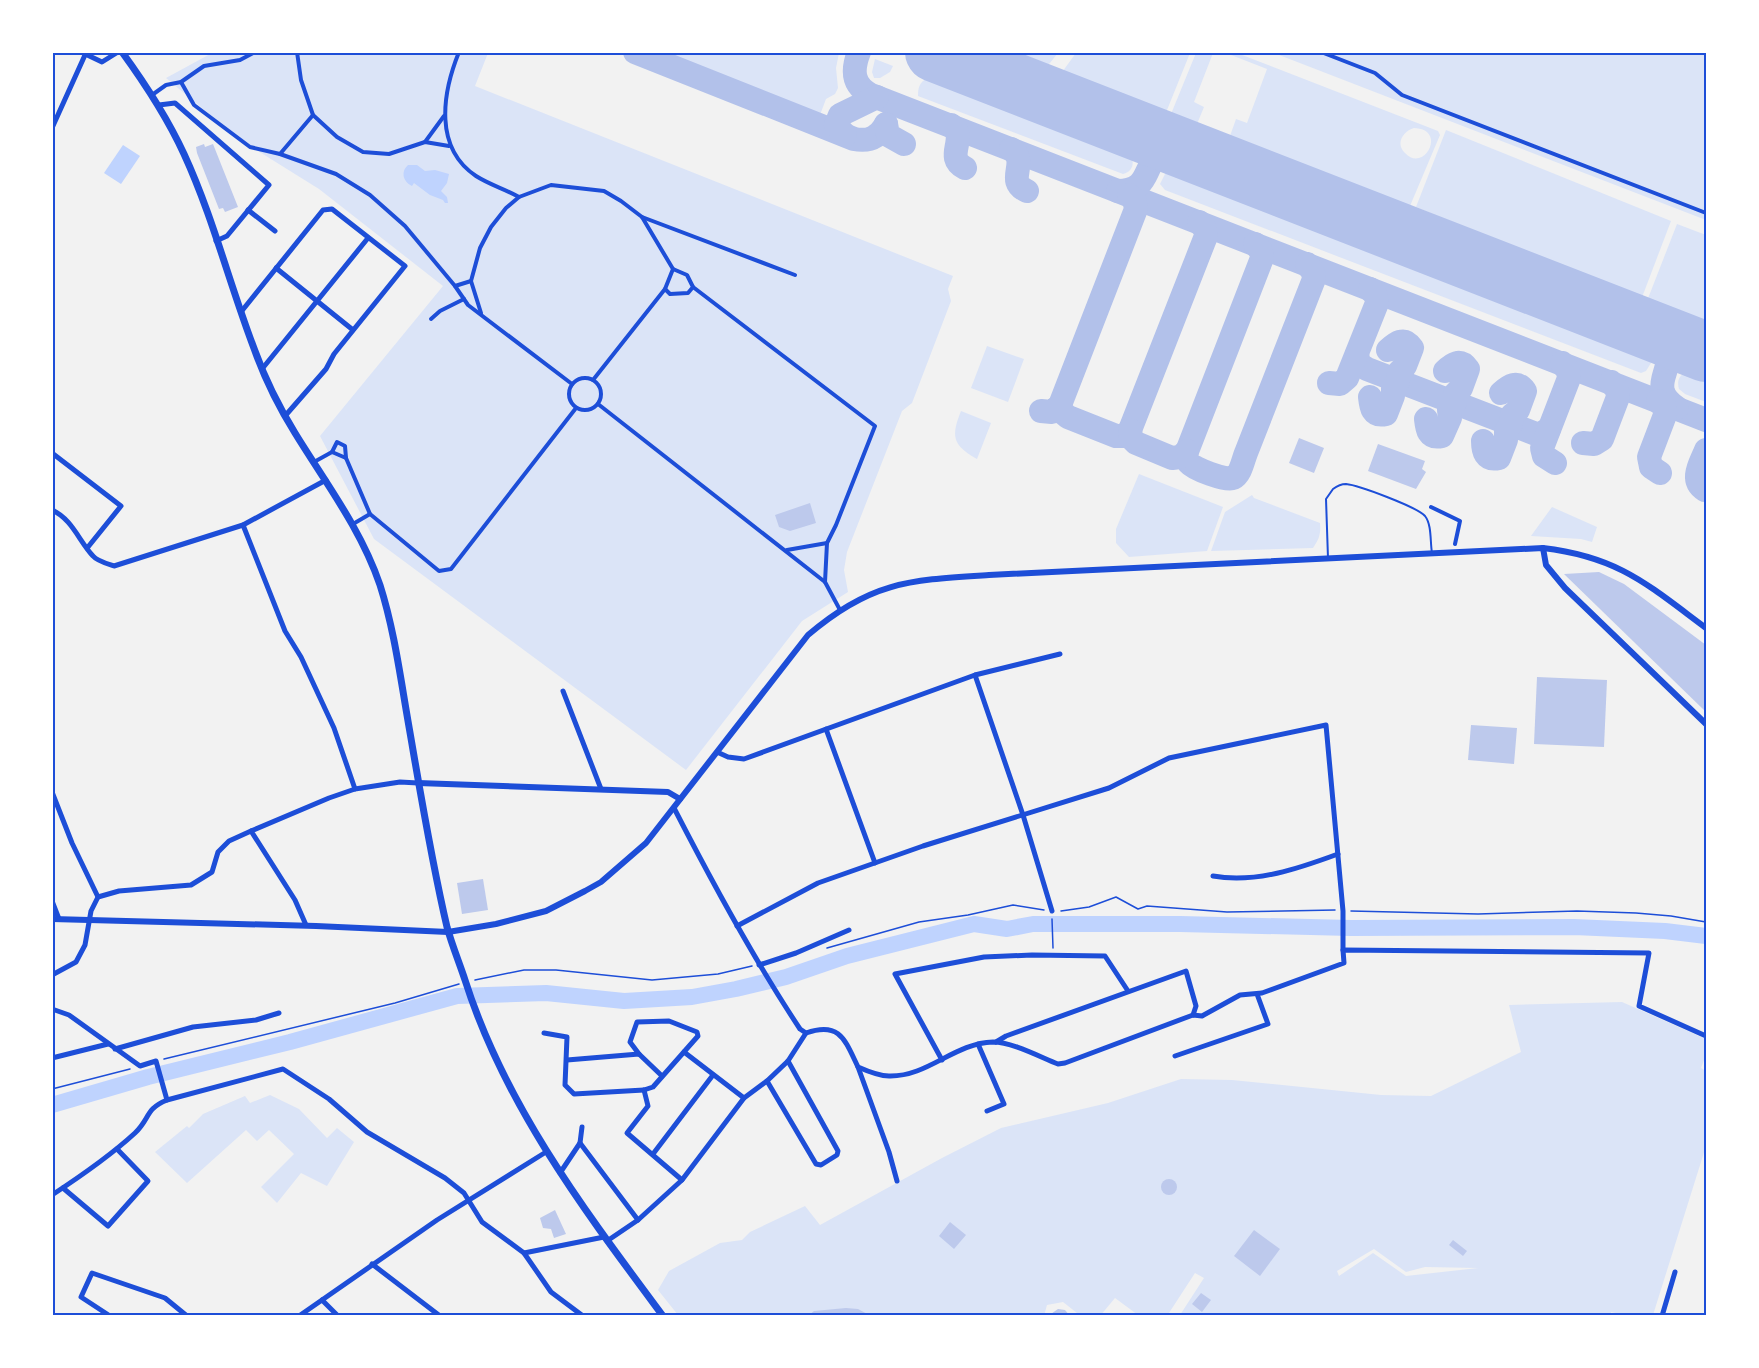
<svg xmlns="http://www.w3.org/2000/svg" width="1759" height="1368" font-family="Karla,sans-serif">
  <rect width="100%" height="100%" fill="#f2f2f2"/>
  <g fill="#dbe4f7" fill-rule="evenodd">
    <polygon points="212,53 488,53 475,86 953,276 948,289 951,301 912,403 902,411 847,552 844,570 848,592 802,621 686,770 374,539 320,436 443,286 319,189 239,139 166,78"/>
    <polygon points="658,53 839,53 836,68 838,88 835,94 826,99 820,115"/>
    <polygon points="1003,53 1058,53 1045,69"/>
    <polygon points="1076,53 1076,52 1190,53 1165,115 1060,75"/>
    <polygon points="1196,53 1213,53 1194,102 1204,107 1197,124 1171,114"/>
    <path d="M1226 53H1237L1438 131 1440 135 1410 206 1230 136 1236 119 1247 123 1267 69ZM1414 128C1448 129 1424 174 1405 153 1395 144 1403 131 1414 128Z"/>
    <polygon points="1274,53 1706,53 1706,220"/>
    <polygon points="875,59 893,66 890,72 880,78 874,78 872,72"/>
    <path d="M927 78 1131 156C1135 164 1132 172 1123 174L918 96C918 88 919 83 927 78Z"/>
    <polygon points="1446,130 1671,221 1641,300 1416,207"/>
    <polygon points="1174,171 1646,355 1650,359 1651,363 1646,371 1641,373 1165,190 1160,184 1166,172"/>
    <polygon points="1677,224 1706,235 1706,323 1647,301"/>
    <polygon points="987,346 1024,359 1008,402 971,388"/>
    <path d="M1685 372 1706 378V402L1685 394 1679 389C1677 382 1678 377 1685 372Z"/>
    <path d="M961 411 991 423 977 459C952 445 951 436 961 411Z"/>
    <polygon points="1139,474 1223,507 1207,551 1129,557 1116,543 1116,529"/>
    <path d="M1252 495 1254 498 1320 523C1321 534 1319 539 1313 548L1211 551 1225 512Z"/>
    <polygon points="1552,507 1597,527 1592,542 1581,539 1531,536"/>
    <path d="M1622 1002 1706 1039V1055L1701 1068 1706 1071V1146L1653 1315H1625L1611 1312V1315H1180L1204 1278 1195 1273 1167 1316 1138 1315 1115 1298 1100 1316 1077 1315V1313L1063 1302 1047 1305 1044 1316 678 1315 658 1290 669 1271 720 1243 742 1240 750 1232 805 1206 820 1225 942 1158 1001 1128 1108 1103 1181 1079 1232 1080 1381 1095 1431 1096 1521 1052 1509 1005ZM1374 1249 1406 1272 1425 1267 1478 1268 1406 1276 1373 1253 1339 1276 1337 1271Z"/>
    <polygon points="270,1095 299,1109 327,1138 337,1128 354,1142 327,1186 301,1173 277,1203 261,1187 294,1154 269,1130 257,1141 246,1130 187,1183 155,1152 187,1126 189,1128 203,1114 245,1096 250,1103"/>
  </g>
  <g fill="#bfd3fe">
    <polygon points="123,145 140,156 121,184 104,173"/>
    <path d="M408 165H417L425 171 435 170 449 174 447 183 441 191 447 197 448 203H445L443 200 430 195 414 183 412 186C402 181 401 171 408 165Z"/>
  </g>
  <g fill="none" stroke-linecap="round" stroke-linejoin="round">
    <polyline stroke="#bfd3fe" stroke-width="16" points="52,1105 148,1077 290,1042 457,996 546,993 624,1001 692,997 736,989 786,977 847,956 974,924 1007,929 1033,924 1180,924 1351,928 1574,927 1665,931 1706,936"/>
    <g stroke="#b2c1ea" stroke-width="24">
      <path d="M635 52 854 139C869 142 879 137 886 124"/>
      <path d="M859 52C852 70 852 85 871 95L1706 420"/>
      <polyline points="886,124 888,135 904,144"/>
      <path d="M951 125C969 138 943 157 965 168"/>
      <polyline points="1135,130 1148,143 1152,161"/>
      <polyline points="845,135 836,125 840,115 877,97"/>
      <path d="M1011 149C1030 162 1004 181 1027 191"/>
      <path d="M1118 191C1161 190 1134 150 1182 148"/>
      <path d="M1255 244 1261 251 1262 258 1186 454C1187 458 1186 459 1189 463 1194 469 1226 481 1233 478 1241 474 1243 460 1246 453L1314 279 1313 272 1307 264"/>
      <path d="M1645 328C1699 360 1636 380 1677 408"/>
      <polyline points="1357,354 1359,364 1367,369 1536,434 1542,433 1549,429"/>
      <path d="M1669 362C1680 349 1689 349 1705 351"/>
      <polyline points="1329,383 1340,384 1347,378 1377,303 1376,296 1370,289"/>
      <path d="M1370 397C1371 407 1372 417 1386 414L1393 396V388L1398 381 1399 372 1405 366 1412 348C1404 336 1396 343 1388 350"/>
      <polyline points="1658,401 1665,408 1665,415 1649,457 1651,467 1660,473"/>
      <polyline points="1060,405 1062,412 1068,417 1116,436 1124,436 1130,430 1206,236 1205,229 1199,222"/>
      <polyline points="1041,411 1052,412 1060,405 1136,209 1134,199 1129,195"/>
      <path d="M1426 419C1427 429 1428 439 1442 436L1450 418 1449 410 1455 403V394L1461 388 1468 369C1460 358 1452 364 1445 371"/>
      <polyline points="1130,430 1131,438 1136,443 1172,458 1180,457 1187,451"/>
      <path d="M1483 441C1483 451 1485 461 1499 458L1506 440V431L1511 424 1512 415 1518 410 1525 391C1517 380 1509 386 1501 393"/>
      <polyline points="1583,443 1594,444 1602,439 1618,397 1617,390 1611,382"/>
      <polyline points="1555,463 1544,456 1542,448 1569,378 1568,371 1562,363"/>
      <path d="M1705 490C1689 480 1701 463 1706 450"/>
    </g>
    <polyline stroke="#b2c1ea" stroke-width="60" points="935,52 1706,352"/>
  </g>
  <g fill="#bdc9ec">
    <polygon points="204,144 205,147 213,144 238,207 225,212 223,208 219,209 197,153 196,147"/>
    <polygon points="1299,438 1324,448 1314,473 1289,463"/>
    <polygon points="1378,444 1425,461 1422,469 1426,472 1416,489 1368,471"/>
    <polygon points="810,503 816,523 790,531 779,527 775,515"/>
    <polygon points="1599,572 1624,584 1706,645 1706,712 1564,574"/>
    <polygon points="1537,677 1607,680 1604,747 1534,744"/>
    <polygon points="1471,725 1517,728 1514,764 1468,760"/>
    <polygon points="483,879 488,910 462,914 457,883"/>
    <circle cx="1169" cy="1187" r="8"/>
    <polygon points="555,1210 566,1234 554,1238 551,1229 543,1228 540,1218"/>
    <polygon points="950,1222 966,1235 954,1249 939,1236"/>
    <polygon points="1254,1230 1280,1249 1260,1276 1234,1256"/>
    <polygon points="1453,1240 1467,1251 1463,1256 1449,1245"/>
    <polygon points="1201,1293 1211,1300 1202,1312 1192,1304"/>
    <polygon points="846,1308 858,1309 871,1316 808,1316 814,1311"/>
    <polygon points="1058,1309 1065,1310 1070,1316 1048,1316"/>
  </g>
  <g fill="none" stroke-linecap="round" stroke-linejoin="round">
    <g stroke="#1d4ed8" stroke-width="1.5">
      <polyline points="1061,911 1089,907 1116,897 1138,909 1147,906 1227,912 1335,910"/>
      <polyline points="1351,911 1478,914 1577,911 1636,913 1671,916 1706,922"/>
      <polyline points="1052,919 1053,948"/>
      <polyline points="827,948 919,922 968,915 1013,905 1044,910"/>
      <polyline points="475,980 524,970 556,970 652,980 718,974 752,966"/>
      <polyline points="164,1059 395,1003 459,984"/>
      <polyline points="52,1089 130,1069"/>
    </g>
    <path stroke="#1d4ed8" stroke-width="2" d="M1328 558 1326 499 1333 489C1337 486 1341 484 1346 484 1358 485 1417 507 1425 516 1432 525 1430 542 1432 553"/>
    <g stroke="#1d4ed8" stroke-width="4">
      <polyline points="297,52 301,80 313,115 337,137 363,152 389,154 425,142 449,146"/>
      <path d="M459 52C442 94 434 148 476 176 490 185 505 189 519 197L551 185 604 191 621 201 642 217 673 269 665 289 593 380"/>
      <polyline points="1321,52 1375,73 1402,95 1706,213"/>
      <polyline points="181,82 194,105 250,147 280,154 336,174 370,195 405,226 455,286 468,305 572,384"/>
      <polyline points="152,95 166,85 181,82 204,66 240,60 255,52"/>
      <polyline points="425,142 444,116"/>
      <polyline points="280,154 313,115"/>
      <polyline points="642,217 795,275"/>
      <polyline points="455,286 471,281"/>
      <polyline points="693,287 875,426 836,525 827,543 787,550"/>
      <polyline points="665,289 670,294 688,293 693,287 687,275 673,269"/>
      <polyline points="481,313 471,281 480,248 491,227 506,208 519,197"/>
      <polyline points="431,319 440,311 464,299"/>
      <circle cx="585" cy="394" r="16"/>
      <polyline points="598,404 825,582 840,610"/>
      <polyline points="332,452 346,458"/>
      <polyline points="314,462 332,452 337,442 345,446 346,458 370,514 439,571 451,569 576,408"/>
      <polyline points="1431,507 1460,521 1455,544"/>
      <polyline points="353,524 370,514"/>
      <polyline points="825,582 827,543"/>
    </g>
    <g stroke="#1d4ed8" stroke-width="5">
      <polyline points="81,52 102,62 118,52"/>
      <polyline points="159,105 175,103 269,185 227,236 216,241"/>
      <polyline points="52,128 85,55"/>
      <polyline points="248,210 275,231"/>
      <polyline points="276,268 353,330"/>
      <polyline points="241,312 323,210 332,209 405,266 334,354 326,369 285,416"/>
      <polyline points="262,369 368,238"/>
      <polyline points="52,453 121,506 88,547"/>
      <path d="M52 510C72 519 79 541 93 556 97 561 108 564 114 566L243 525 326 480"/>
      <polyline points="243,525 285,631 301,657 334,728 355,789"/>
      <polyline points="975,675 1023,815 1052,911"/>
      <polyline points="563,691 601,789"/>
      <polyline points="826,729 875,863"/>
      <polyline points="717,752 728,757 744,759 975,675 1060,654"/>
      <polyline points="52,792 72,843 98,897"/>
      <path d="M674 808C713 884 753 958 800 1029L806 1033"/>
      <polyline points="251,831 295,900 306,925"/>
      <path d="M1213 876C1255 884 1300 868 1338 854"/>
      <polyline points="52,901 59,919"/>
      <polyline points="737,926 818,883 923,846 1109,788 1169,758 1326,725 1343,911 1343,950"/>
      <polyline points="759,965 796,953 849,930"/>
      <polyline points="52,975 76,962 85,945 91,911 98,897 119,891 191,885 212,872 218,852 229,841 251,831 329,798 355,789 400,782 418,783"/>
      <path d="M52 1009 69 1015 140 1066 156 1061 167 1100C145 1109 150 1119 135 1133 110 1156 81 1176 52 1195"/>
      <polyline points="544,1033 567,1037 565,1085 574,1094 644,1090 653,1087 698,1036 697,1032 669,1021 637,1022 630,1042 639,1054"/>
      <polyline points="996,1042 1006,1036 1186,971 1196,1006 1193,1015"/>
      <polyline points="978,1044 1004,1104 987,1111"/>
      <polyline points="115,1049 193,1027 256,1020 279,1013"/>
      <polyline points="684,1052 744,1098"/>
      <polyline points="1175,1056 1268,1024 1257,994"/>
      <polyline points="52,1058 108,1044"/>
      <polyline points="567,1060 639,1054 662,1076"/>
      <polyline points="942,1060 895,974 984,957 1032,955 1105,956 1128,991"/>
      <polyline points="858,1067 889,1152 897,1181"/>
      <polyline points="767,1081 816,1164 821,1165 837,1155 838,1151 788,1061"/>
      <polyline points="644,1090 648,1106 627,1133 682,1180"/>
      <polyline points="167,1100 283,1069 329,1099 367,1132 445,1178 464,1193 482,1222 524,1253 551,1292 583,1316"/>
      <polyline points="580,1143 638,1220"/>
      <polyline points="653,1154 713,1075"/>
      <polyline points="560,1173 580,1143 582,1127"/>
      <polyline points="63,1188 108,1226 148,1181 117,1149"/>
      <path d="M607 1241 638 1220 682 1180 744 1098 767 1081 788 1061 806 1033C840 1021 845 1040 858 1067 867 1071 879 1076 889 1076 928 1077 954 1043 993 1042 1012 1042 1040 1057 1058 1064L1065 1063 1193 1015 1202 1016 1240 995 1262 993 1344 963 1343 950 1649 953 1639 1006 1706 1036"/>
      <polyline points="524,1253 604,1237"/>
      <polyline points="372,1264 440,1316"/>
      <polyline points="322,1300 338,1316"/>
      <polyline points="110,1316 81,1297 92,1273 165,1298 187,1316"/>
      <polyline points="299,1316 437,1220 546,1152"/>
      <polyline points="1662,1316 1675,1272"/>
    </g>
    <g stroke="#1d4ed8" stroke-width="6">
      <polyline points="1543,548 1546,565 1565,588 1706,724"/>
      <polyline points="418,783 668,792 680,799"/>
      <path d="M52 919 316 926 448 932 496 924 546 911 585 891 601 882 646 843 808 635C871 581 910 580 989 575L1543 548C1619 557 1648 585 1706 628"/>
    </g>
    <path stroke="#1d4ed8" stroke-width="7" d="M122 52C146 85 167 117 184 154 213 217 230 286 255 351 265 379 279 407 295 433 325 482 361 529 380 585 394 629 400 675 408 721 420 790 431 859 447 927 452 945 459 962 465 980 505 1106 585 1211 663 1316"/>
  </g>
  <rect width="1759" height="1368" fill="none" stroke="#ffffff" stroke-width="108"/>
  <rect x="54" y="54" width="1651" height="1260" fill="none" stroke="#1d4ed8" stroke-width="2"/>
</svg>
